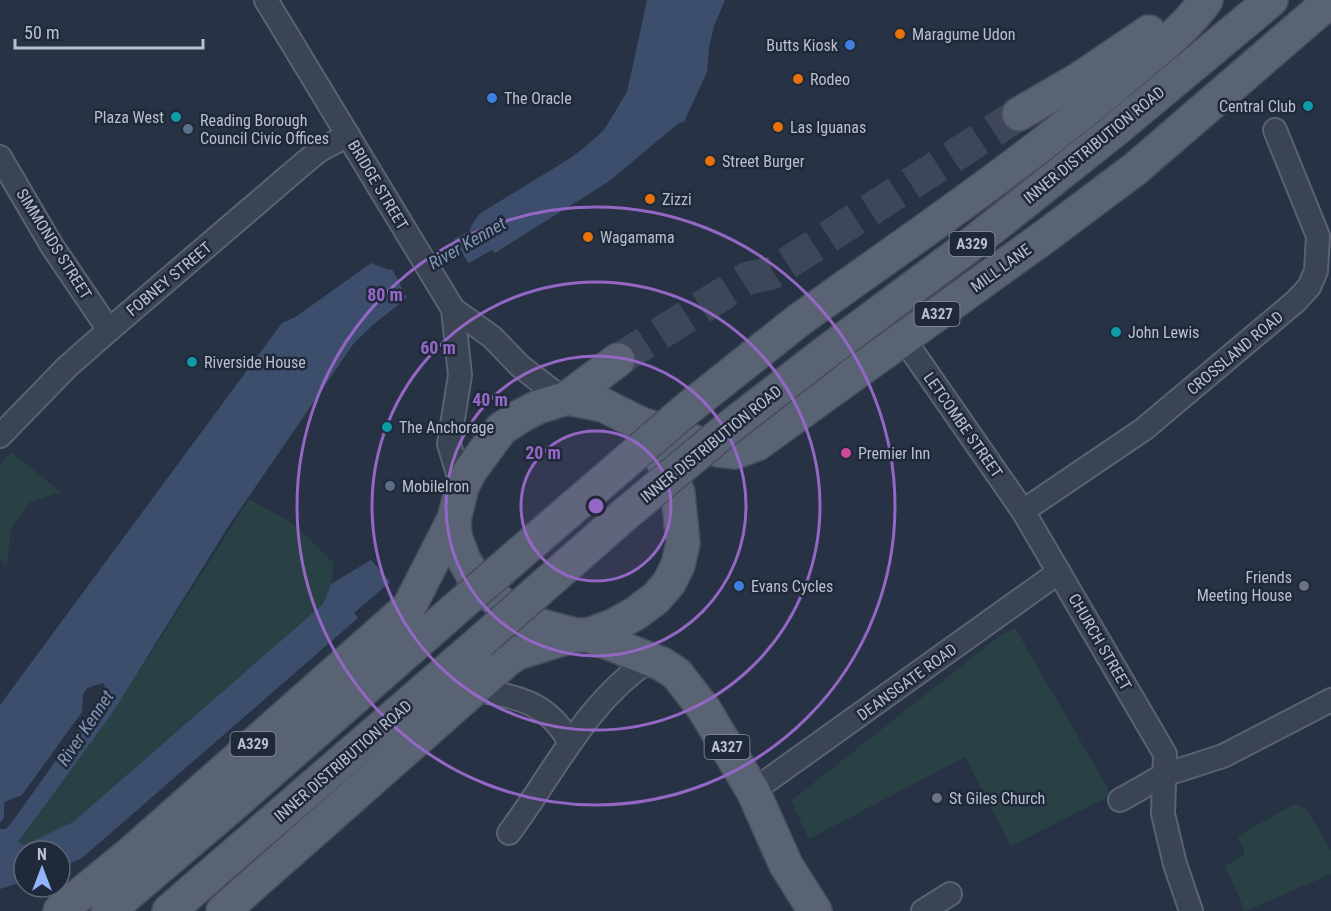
<svg xmlns="http://www.w3.org/2000/svg" width="1331" height="911" font-family="'Roboto Condensed',sans-serif">
  <rect width="100%" height="100%" fill="#273244"/>
  <g fill="#294045">
    <polygon points="11,452 61,492 29,503 11,528 7,565 0,560 0,465"/>
    <polygon points="249,499 292,523 334,563 331,584 323,604 73,822 24,845 18,842 153,650"/>
    <polygon points="1015,628 1105,783 1110,796 1011,846 965,757 809,839 791,801 998,637"/>
    <polygon points="1295,804 1306,809 1331,850 1331,874 1245,911 1225,866 1244,855 1244,850 1237,836"/>
  </g>
  <polygon fill="#3d4e6d" points="647,0 725,0 714,26 709,47 707,72 684,122 679,123 608,182 495,253 492,250 408,297 374,324 354,343 228,527 113,712 18,842 24,845 73,822 323,604 331,584 371,560 390,582 354,613 358,618 82,858 60,868 60,851 24,851 24,881 0,889 0,829 6,829 15,818 106,690 103,683 87,688 83,694 82,712 22,795 4,802 4,818 0,823 0,705 282,323 297,316 371,263 389,270 393,269 470,231 471,226 479,214 569,159 585,147 604,130 627,92"/>
  <polygon fill="#273244" points="452,235 470,266 408,300 391,267"/>
  <g fill="none" stroke-linecap="round" stroke-linejoin="round">
    <polyline stroke="#3d4759" stroke-width="33" stroke-dasharray="33 16" stroke-linecap="butt" points="618,360 748,278 772,273 1019,114"/>
    <g stroke="#5a6271" stroke-width="26">
      <g id="street">
        <polyline points="266,0 453,309 460,375 449,444 462,487"/>
        <polyline points="0,157 52,246 109,330"/>
        <polyline points="453,309 492,337 520,366 563,399"/>
        <polyline points="903,338 1023,511 1165,754 1163,814 1175,864 1191,911"/>
        <polyline points="0,436 67,367 109,330 304,163 320,150 348,135"/>
        <polyline points="1023,511 1144,429 1296,301 1309,287 1316,271 1318,236 1275,130"/>
        <path d="M473 689C516 697 548 701 570 743"/>
        <polyline points="753,791 1059,572"/>
        <polyline points="1120,800 1164,775 1223,756 1331,700"/>
        <path d="M509 833C554 773 586 702 650 660"/>
        <polyline points="923,911 950,894"/>
      </g>
    </g>
    <g stroke="#454d5d" stroke-width="36">
      <g id="primary">
        <polyline points="1019,114 1081,78 1149,32"/>
        <path d="M799 320C905 244 1014 170 1114 87 1146 59 1182 34 1206 0"/>
        <polyline points="825,353 969,246 1115,130 1271,0"/>
        <polyline points="567,398 618,360"/>
        <polyline points="639,423 718,450 735,452 757,444 1047,235 1135,169 1331,0"/>
        <polyline points="588,635 662,664 677,674 704,709 753,791 786,865 815,911"/>
        <polyline points="60,911 130,854 409,607 454,519 462,487 470,471 501,429 519,417 538,407 567,398 603,405 639,423 668,469 678,493 683,543 678,565 669,583 656,598 636,613 613,626 588,635 575,635 534,624 510,610 488,593 472,574 463,558 455,536 454,519"/>
        <polyline points="108,911 229,808 452,612"/>
        <polyline points="169,911 480,642"/>
        <polyline points="223,911 508,659 517,653 575,635"/>
      </g>
    </g>
    <use href="#street" stroke="#3b4453" stroke-width="22"/>
    <use href="#primary" stroke="#5a6373" stroke-width="33"/>
    <g stroke="#454d5d" stroke-width="36" stroke-linecap="butt">
      <g id="primary-bridge">
        <polyline points="452,612 687,409 799,320"/>
        <polyline points="480,642 623,516 727,429 825,353"/>
      </g>
    </g>
    <use href="#primary-bridge" stroke="#5a6373" stroke-width="33"/>
  </g>
  <circle cx="596" cy="506" r="75" fill="#9467c5" fill-opacity=".12"/>
  <g fill="none" stroke="#9467c5" stroke-width="3">
    <circle cx="596" cy="506" r="75"/>
    <circle cx="596" cy="506" r="150"/>
    <circle cx="596" cy="506" r="224"/>
    <circle cx="596" cy="506" r="299"/>
  </g>
  <g fill="#e8710a" stroke="#202939" stroke-width="2">
    <circle cx="900" cy="34" r="6"/>
    <circle cx="798" cy="79" r="6"/>
    <circle cx="778" cy="127" r="6"/>
    <circle cx="710" cy="161" r="6"/>
    <circle cx="650" cy="199" r="6"/>
    <circle cx="588" cy="237" r="6"/>
  </g>
  <g fill="#3f7fe0" stroke="#202939" stroke-width="2">
    <circle cx="850" cy="45" r="6"/>
    <circle cx="492" cy="98" r="6"/>
    <circle cx="739" cy="586" r="6"/>
  </g>
  <g fill="#0f9aa8" stroke="#202939" stroke-width="2">
    <circle cx="1308" cy="106" r="6"/>
    <circle cx="176" cy="117" r="6"/>
    <circle cx="1116" cy="332" r="6"/>
    <circle cx="192" cy="362" r="6"/>
    <circle cx="387" cy="427" r="6"/>
  </g>
  <g fill="#5c6f8a" stroke="#202939" stroke-width="2">
    <circle cx="188" cy="129" r="6"/>
    <circle cx="390" cy="486" r="6"/>
  </g>
  <circle fill="#d1479c" stroke="#202939" stroke-width="2" cx="846" cy="453" r="6"/>
  <g fill="#6b7280" stroke="#202939" stroke-width="2">
    <circle cx="1304" cy="586" r="6"/>
    <circle cx="937" cy="798" r="6"/>
  </g>
  <g text-anchor="middle" dominant-baseline="central" stroke-width="5" stroke-linejoin="round" paint-order="stroke">
    <g fill="#202939" stroke="#8b93a1" stroke-width="1.5">
      <rect x="949.5" y="232" width="45" height="24" rx="4.5"/>
      <rect x="914.5" y="302" width="45" height="24" rx="4.5"/>
      <rect x="230.5" y="732" width="45" height="24" rx="4.5"/>
      <rect x="704.5" y="735" width="45" height="24" rx="4.5"/>
    </g>
    <g font-size="15" font-weight="bold" fill="#b9c0cd">
      <text x="972" y="244">A329</text>
      <text x="937" y="314">A327</text>
      <text x="253" y="744">A329</text>
      <text x="727" y="747">A327</text>
    </g>
    <g font-size="16" fill="#b9c0cd" stroke="#202939" text-anchor="start">
      <text x="912" y="34">Maragume Udon</text>
      <text x="838" y="45" text-anchor="end">Butts Kiosk</text>
      <text x="810" y="79">Rodeo</text>
      <text x="504" y="98">The Oracle</text>
      <text x="1296" y="106" text-anchor="end">Central Club</text>
      <text x="164" y="117" text-anchor="end">Plaza West</text>
      <text x="200" y="120">Reading Borough<tspan x="200" dy="18">Council Civic Offices</tspan></text>
      <text x="790" y="127">Las Iguanas</text>
      <text x="722" y="161">Street Burger</text>
      <text x="662" y="199">Zizzi</text>
      <text x="600" y="237">Wagamama</text>
      <text x="1128" y="332">John Lewis</text>
      <text x="204" y="362">Riverside House</text>
      <text x="399" y="427">The Anchorage</text>
      <text x="858" y="453">Premier Inn</text>
      <text x="402" y="486">MobileIron</text>
      <text x="1292" y="577" text-anchor="end">Friends<tspan x="1292" dy="18">Meeting House</tspan></text>
      <text x="751" y="586">Evans Cycles</text>
      <text x="949" y="798">St Giles Church</text>
    </g>
    <g font-size="16" fill="#b9c0cd" stroke="#202939">
      <text transform="translate(1094 145) rotate(-39)">INNER DISTRIBUTION ROAD</text>
      <text transform="translate(378 185) rotate(59)">BRIDGE STREET</text>
      <text transform="translate(54 244) rotate(58)">SIMMONDS STREET</text>
      <text transform="translate(1001 268) rotate(-36)">MILL LANE</text>
      <text transform="translate(169 279) rotate(-40)">FOBNEY STREET</text>
      <text transform="translate(1235 353) rotate(-40)">CROSSLAND ROAD</text>
      <text transform="translate(963 425) rotate(55)">LETCOMBE STREET</text>
      <text transform="translate(711 444) rotate(-39)">INNER DISTRIBUTION ROAD</text>
      <text transform="translate(1100 642) rotate(60)">CHURCH STREET</text>
      <text transform="translate(907 682) rotate(-36)">DEANSGATE ROAD</text>
      <text transform="translate(343 761) rotate(-41)">INNER DISTRIBUTION ROAD</text>
    </g>
    <g font-size="18" font-style="italic" fill="#8094b4" stroke="#202939">
      <text transform="translate(467 243) rotate(-30)">River Kennet</text>
      <text transform="translate(85 728) rotate(-56)">River Kennet</text>
    </g>
  </g>
  <circle cx="596" cy="506" r="9" fill="#9467c5" stroke="#202939" stroke-width="3"/>
  <g font-size="18" text-anchor="middle" font-weight="bold" fill="#9467c5" stroke="#202939" stroke-width="5" stroke-linejoin="round" paint-order="stroke">
    <text x="385" y="301">80 m</text>
    <text x="438" y="354">60 m</text>
    <text x="490" y="406">40 m</text>
    <text x="543" y="459">20 m</text>
  </g>
  <g transform="translate(42 869)"><circle r="28" fill="#202939" stroke="#5d6574" stroke-width="1.5"/>
  <path d="M0-4.5L10 22L0 15L-10 22Z" fill="#91b4fa"/>
  <text y="-9" font-size="16" font-weight="bold" text-anchor="middle" fill="#b9c0cd">N</text>
  </g>
  <path d="M15 39v9h188v-9" fill="none" stroke="#b9c0cd" stroke-width="3"/>
  <text x="24" y="39" font-size="18" fill="#b9c0cd" stroke="#202939" stroke-width="4.5" paint-order="stroke">50 m</text>
</svg>
